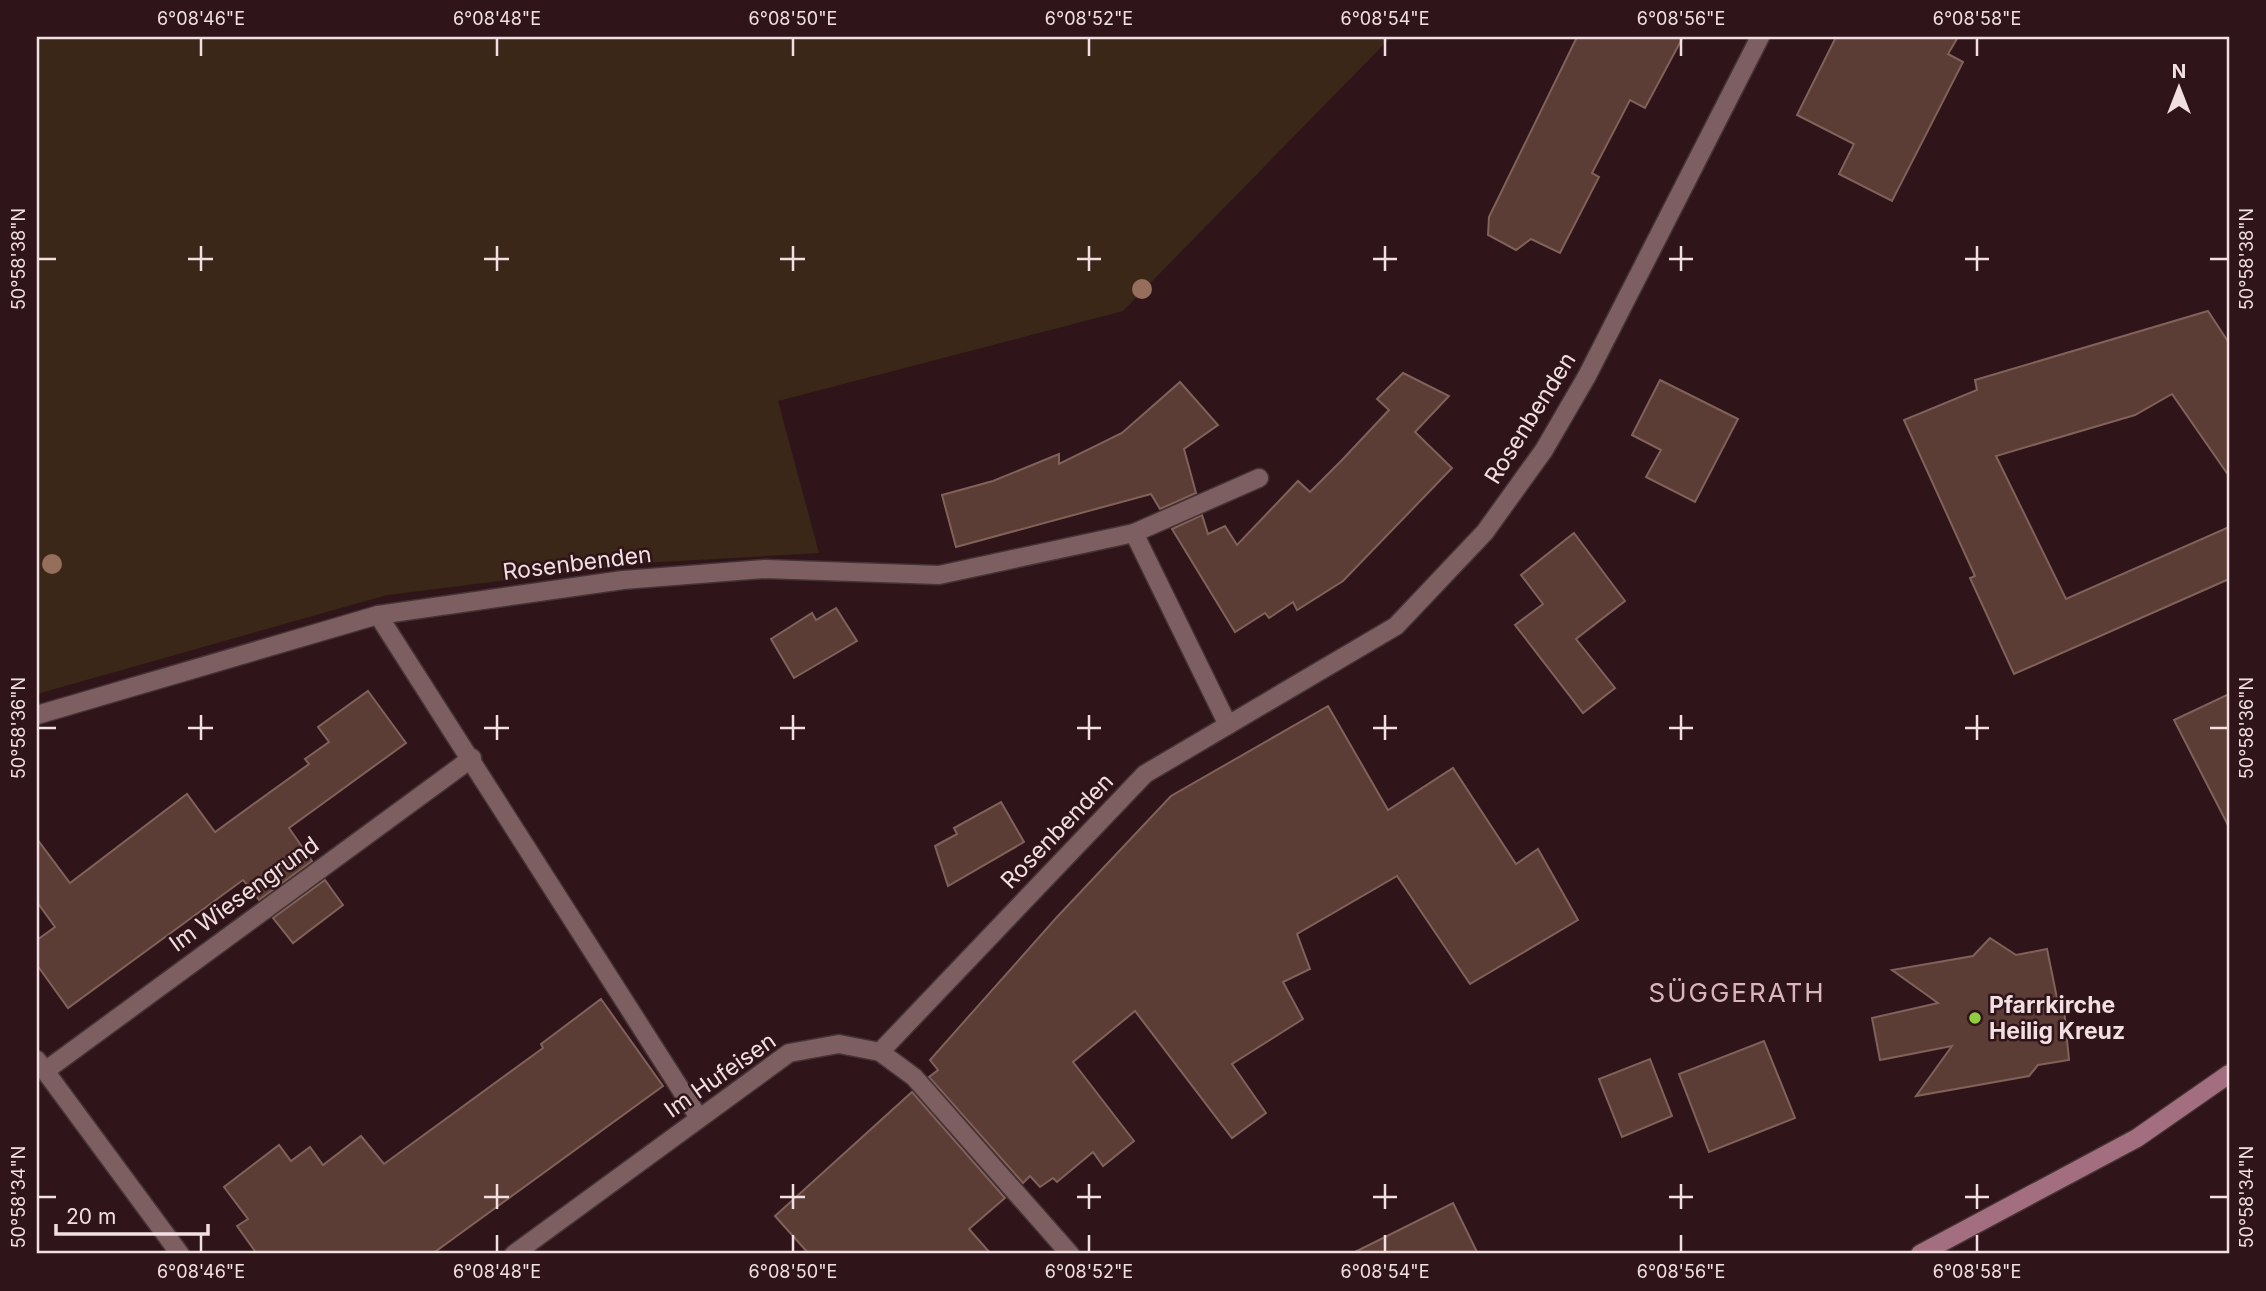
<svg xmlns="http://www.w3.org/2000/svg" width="2266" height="1291" font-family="Inter,sans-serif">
  <rect width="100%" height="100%" fill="#2f1519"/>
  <polygon fill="#3a2718" points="37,37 1391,37 1123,311 778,401 819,553 643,563 387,595 37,694"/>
  <g fill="#5c3d35" stroke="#80625a" stroke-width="2">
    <polygon points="1577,37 1683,37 1645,108 1630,100 1592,173 1599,177 1560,253 1531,239 1516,250 1488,235 1489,217"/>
    <polygon points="1836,37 1958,37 1948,54 1963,62 1892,201 1839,174 1854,144 1797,115"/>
    <polygon points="2208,311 2229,343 2229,476 2172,394 2135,415 1996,456 2066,599 2229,527 2229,579 2014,674 1970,578 1975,576 1904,420 1977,390 1975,380"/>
    <polygon points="1403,373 1449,396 1415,432 1452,468 1343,581 1297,610 1293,602 1269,618 1265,613 1235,632 1172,529 1202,515 1208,534 1225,526 1237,545 1298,481 1310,492 1342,460 1389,410 1377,399"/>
    <polygon points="1660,380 1738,419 1695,502 1646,477 1661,450 1632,435"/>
    <polygon points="1180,382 1218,425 1184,449 1196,493 1160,509 1151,494 956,547 942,495 993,481 1059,454 1059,464 1122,433"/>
    <polygon points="1574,533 1625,601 1576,639 1615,688 1583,713 1515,625 1543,604 1521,575"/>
    <polygon points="836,608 857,641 794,678 771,639 812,613 816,620"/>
    <polygon points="368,691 406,743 289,828 312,861 259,900 243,880 68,1008 37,965 37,940 55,927 37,902 37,839 70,883 187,794 215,832 309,764 305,759 329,742 318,727"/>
    <polygon points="2229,694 2229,827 2174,720"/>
    <polygon points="1328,706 1388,810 1453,768 1516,864 1538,849 1578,920 1470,984 1397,876 1297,934 1310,969 1283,982 1303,1019 1232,1064 1266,1113 1232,1138 1135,1011 1073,1062 1134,1141 1103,1166 1093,1152 1057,1182 1053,1178 1040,1187 1030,1176 1023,1183 929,1077 938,1070 930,1060 1057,917 1171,796"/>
    <polygon points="1001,802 1024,842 948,886 935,846 957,834 954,828"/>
    <polygon points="325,880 343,905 293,943 273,918"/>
    <polygon points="1990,938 2016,955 2047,949 2058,1003 2063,998 2069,1060 2038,1065 2029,1076 1916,1096 1952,1046 1880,1060 1872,1018 1938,1003 1892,970 1973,956"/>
    <polygon points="601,999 663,1086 432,1254 257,1254 237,1226 248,1219 224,1187 279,1145 291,1161 310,1147 323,1165 361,1136 384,1164 543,1048 541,1044"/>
    <polygon points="1764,1041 1795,1118 1709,1152 1679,1074"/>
    <polygon points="1650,1059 1672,1116 1622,1137 1599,1079"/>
    <polygon points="912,1092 1005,1198 969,1229 991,1254 809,1254 775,1216"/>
    <polygon points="1453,1203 1478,1254 1351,1254"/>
  </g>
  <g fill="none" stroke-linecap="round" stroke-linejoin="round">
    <g stroke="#463335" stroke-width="21">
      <g id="service">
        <polyline points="378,615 699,1118"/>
        <polyline points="45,1071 472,758"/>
      </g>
    </g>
    <g stroke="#463335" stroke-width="21">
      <g id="minor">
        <polyline points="1134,533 1228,725"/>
        <polyline points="37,715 378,615 623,580 765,569 939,575 1134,533 1259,478"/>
        <polyline points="880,1052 1145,774 1396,626 1485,532 1544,450 1587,376 1760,37"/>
        <polyline points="37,1060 180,1254"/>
        <polyline points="514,1254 789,1053 839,1044 880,1052 914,1077 1070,1254"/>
      </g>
    </g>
    <g stroke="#463335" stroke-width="21">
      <polyline id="secondary" points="1920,1254 2137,1138 2229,1074"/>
    </g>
    <use href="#service" stroke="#7d5e61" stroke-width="18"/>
    <use href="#minor" stroke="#7d5e61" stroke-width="18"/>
    <use href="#secondary" stroke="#a26e80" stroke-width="18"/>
  </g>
  <g fill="#956e5c">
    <circle cx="1142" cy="289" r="10"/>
    <circle cx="52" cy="564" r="10"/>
  </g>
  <path fill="none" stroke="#f2dfe1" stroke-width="2.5" d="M201 38V56M497 38V56M793 38V56M1089 38V56M1385 38V56M1681 38V56M1977 38V56M201 246V271M497 246V271M793 246V271M1089 246V271M1385 246V271M1681 246V271M1977 246V271M38 259H56M188 259H213M484 259H509M780 259H805M1077 259H1101M1373 259H1397M1669 259H1693M1965 259H1989M2210 259H2228M201 715V740M497 715V740M793 715V740M1089 715V740M1385 715V740M1681 715V740M1977 715V740M38 728H56M188 728H213M484 728H509M780 728H805M1077 728H1101M1373 728H1397M1669 728H1693M1965 728H1989M2210 728H2228M497 1184V1209M793 1184V1209M1089 1184V1209M1385 1184V1209M1681 1184V1209M1977 1184V1209M38 1197H56M484 1197H509M780 1197H805M1077 1197H1101M1373 1197H1397M1669 1197H1693M1965 1197H1989M2210 1197H2228M201 1235V1252M497 1235V1252M793 1235V1252M1089 1235V1252M1385 1235V1252M1681 1235V1252M1977 1235V1252"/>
  <circle fill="#91cd3f" stroke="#2f1519" stroke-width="2.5" cx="1975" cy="1018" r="7"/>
  <g text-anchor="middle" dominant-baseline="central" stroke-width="5" stroke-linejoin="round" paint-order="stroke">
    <g font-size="23" fill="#f2dfe1" stroke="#2f1519">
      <text transform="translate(1530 418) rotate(-58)">Rosenbenden</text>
      <text transform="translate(577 563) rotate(-7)">Rosenbenden</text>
      <text transform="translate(1057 831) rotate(-46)">Rosenbenden</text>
      <text transform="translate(244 894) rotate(-36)">Im Wiesengrund</text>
      <text transform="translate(720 1075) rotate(-35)">Im Hufeisen</text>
    </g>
    <g font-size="23" font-weight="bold" fill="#f2dfe1" stroke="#2f1519" text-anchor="start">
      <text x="1989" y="1005">Pfarrkirche<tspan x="1989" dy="26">Heilig Kreuz</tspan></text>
    </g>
    <g font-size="26" letter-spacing="2" fill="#dab6ba" stroke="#2f1519">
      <text x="1737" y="992">SÜGGERATH</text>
    </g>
  </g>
  <rect width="2266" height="1291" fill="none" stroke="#2f1519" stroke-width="77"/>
  <g transform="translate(2179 88)" stroke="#2f1519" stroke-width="5" paint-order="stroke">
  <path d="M0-5L12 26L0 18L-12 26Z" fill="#f2dfe1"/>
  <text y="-10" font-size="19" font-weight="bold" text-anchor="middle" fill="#f2dfe1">N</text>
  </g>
  <path d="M56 1224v10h152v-10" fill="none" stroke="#f2dfe1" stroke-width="3.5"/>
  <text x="66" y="1224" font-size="21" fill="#f2dfe1" stroke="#2f1519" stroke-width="5" paint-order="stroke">20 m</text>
  <rect x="38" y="38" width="2190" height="1214" fill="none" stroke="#f2dfe1" stroke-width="2.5"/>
  <g font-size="18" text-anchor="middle" fill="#f2dfe1">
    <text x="201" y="25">6°08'46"E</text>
    <text x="497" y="25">6°08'48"E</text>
    <text x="793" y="25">6°08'50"E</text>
    <text x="1089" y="25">6°08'52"E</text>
    <text x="1385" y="25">6°08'54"E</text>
    <text x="1681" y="25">6°08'56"E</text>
    <text x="1977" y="25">6°08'58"E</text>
    <text transform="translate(19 259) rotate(-90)" y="6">50°58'38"N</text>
    <text transform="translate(2247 259) rotate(-90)" y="6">50°58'38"N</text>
    <text transform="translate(19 728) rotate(-90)" y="6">50°58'36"N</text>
    <text transform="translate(2247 728) rotate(-90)" y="6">50°58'36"N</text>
    <text transform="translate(19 1197) rotate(-90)" y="6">50°58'34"N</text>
    <text transform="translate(2247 1197) rotate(-90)" y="6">50°58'34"N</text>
    <text x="201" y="1278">6°08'46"E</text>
    <text x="497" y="1278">6°08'48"E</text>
    <text x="793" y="1278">6°08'50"E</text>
    <text x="1089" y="1278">6°08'52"E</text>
    <text x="1385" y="1278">6°08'54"E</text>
    <text x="1681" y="1278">6°08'56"E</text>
    <text x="1977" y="1278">6°08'58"E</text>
  </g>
</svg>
